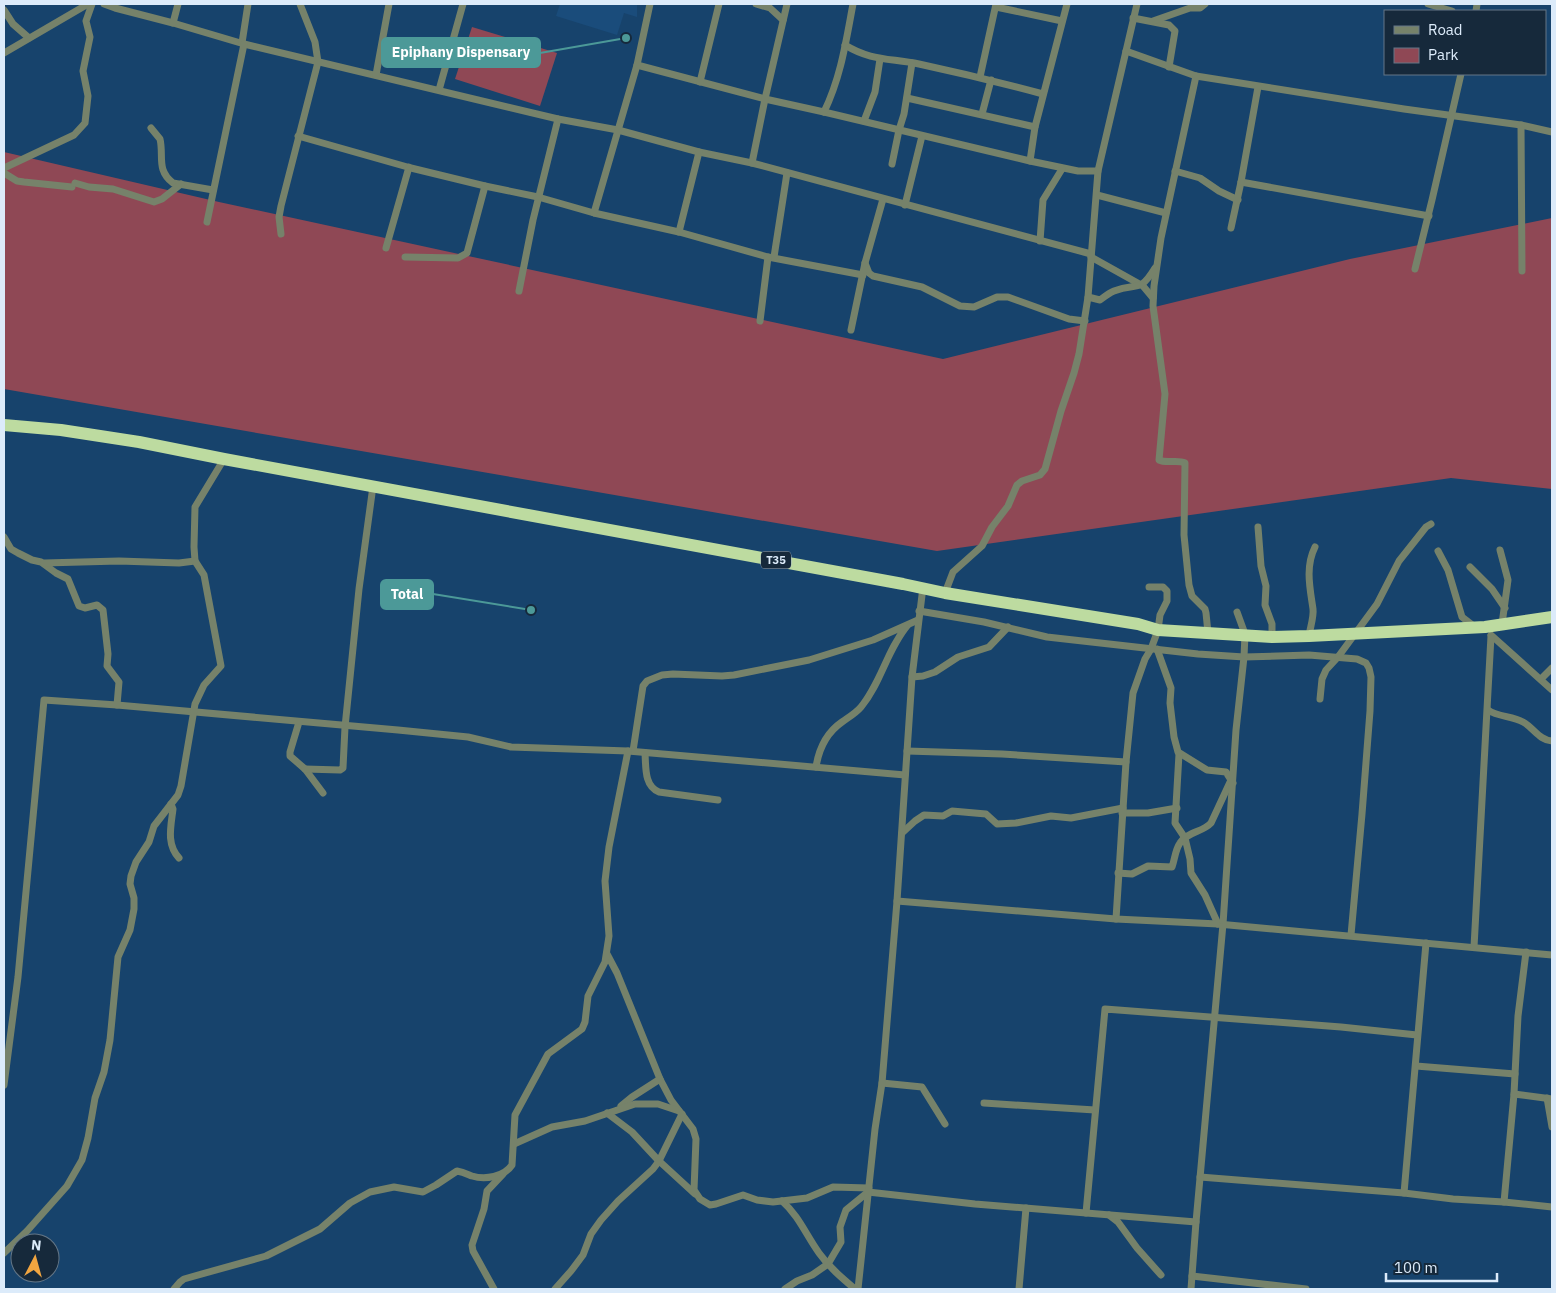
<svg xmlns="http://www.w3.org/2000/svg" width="1556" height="1293" font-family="'IBM Plex Sans',sans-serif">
  <rect width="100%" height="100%" fill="#17436c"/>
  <polygon fill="#1a4c7b" points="560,4 637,4 637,17 624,13 617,35 556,16"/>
  <g fill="#8f4855">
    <polygon points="472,27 557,53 540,106 455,79"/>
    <polygon points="4,152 219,202 943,359 1350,259 1552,218 1552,489 1451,478 937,551 4,389"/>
  </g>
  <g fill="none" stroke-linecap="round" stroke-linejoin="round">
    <g stroke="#76826a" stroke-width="7">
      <polyline points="104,4 115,8 173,23 244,44 558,119 618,130 699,152 752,163 1091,254"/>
      <polyline points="756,4 770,8 783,20"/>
      <polyline points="1428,4 1452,11"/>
      <polyline points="996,7 1062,21"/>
      <polyline points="4,10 13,24 29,38"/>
      <polyline points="1476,11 1477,4"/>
      <polyline points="1133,18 1169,25 1175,31 1169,67"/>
      <polyline points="1153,21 1190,8 1200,8 1205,4"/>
      <polyline points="173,23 178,4"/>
      <polyline points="242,43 248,4"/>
      <path d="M845 45C871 61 890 58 919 64 961 73 1002 83 1043 94"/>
      <polyline points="1126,51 1196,76 1404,109 1521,125 1552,132"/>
      <polyline points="4,53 88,4"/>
      <polyline points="637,65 765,99 824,112 1030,161 1078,171 1098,171"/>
      <polyline points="376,75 389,4"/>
      <path d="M1196 76 1161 238 1154 286 1153 306 1165 394 1159 460C1167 464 1177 459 1185 463L1184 535 1189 585 1192 596 1205 609 1206 613 1208 633"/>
      <polyline points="980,77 996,4"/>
      <polyline points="700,82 719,4"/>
      <polyline points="439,90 463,4"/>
      <polyline points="907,98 1035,127"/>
      <path d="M824 112C841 77 846 41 853 4"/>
      <polyline points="982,114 991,80"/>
      <polyline points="864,121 875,92 880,59"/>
      <polyline points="1521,125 1522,271"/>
      <path d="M151 128 160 139C164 156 156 170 173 183L213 190"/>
      <polyline points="298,136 411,168 485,186 538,197 594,213 679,232 768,257 863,275"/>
      <polyline points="1030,161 1035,127 1067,4"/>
      <polyline points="752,163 765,99 787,4"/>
      <polyline points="892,164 899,130 904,114 912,63"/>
      <polyline points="4,168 74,135 85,123 88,96 83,71 90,37 86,21 92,4"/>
      <polyline points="1175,171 1200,178 1219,191 1238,200"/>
      <polyline points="4,173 17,181 24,182 72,187"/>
      <polyline points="1241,182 1429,216"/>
      <polyline points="75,183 89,187 113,189 154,202 162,199 181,184"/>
      <polyline points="1097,195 1166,213"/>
      <polyline points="905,205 922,136"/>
      <polyline points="594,213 637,65 650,4"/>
      <polyline points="207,222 244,44"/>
      <polyline points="1231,228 1241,182 1258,87"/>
      <polyline points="679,232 699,152"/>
      <polyline points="281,234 279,217 281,206 318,62 315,42 300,4"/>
      <polyline points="1040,241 1043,200 1062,169"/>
      <polyline points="386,248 409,167"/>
      <polyline points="405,257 458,258 467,253 485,186"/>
      <polyline points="774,257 787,173"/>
      <polyline points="1091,257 1143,286 1153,298"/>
      <polyline points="865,263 869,273 873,276 922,287 960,306 974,307 997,297 1008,297 1069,319 1085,321"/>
      <polyline points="1415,269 1432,200 1461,74"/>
      <polyline points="519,291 533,220 558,119"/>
      <path d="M1088 297 1100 300C1104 297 1109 293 1114 291 1138 282 1139 294 1155 268"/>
      <polyline points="760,321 768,257"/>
      <polyline points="851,330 865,263 883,199"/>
      <polyline points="1258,527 1261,566 1266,586 1265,605 1272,624 1272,637"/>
      <polyline points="4,537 11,549 18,553 32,560 41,562 56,573 68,579 79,606 85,608 97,605 103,610 108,654 107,666 119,682 117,705"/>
      <polyline points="1500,550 1508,580 1502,624"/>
      <polyline points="1438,551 1448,570 1462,617 1475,627"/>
      <polyline points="44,563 119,561 179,563 195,561 194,547 195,507 224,459"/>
      <polyline points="1470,567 1492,589 1505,608"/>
      <polyline points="945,593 953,572 982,546 992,527 1008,506 1017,485 1022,481 1040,475 1045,469 1061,411 1074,373 1079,354 1088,297 1098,171 1137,4"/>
      <polyline points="919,611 984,622 1047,637 1198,654 1244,657 1309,655 1357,659 1366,663 1369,668 1371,677 1370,711 1362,814 1351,935"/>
      <polyline points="1491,635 1552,690"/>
      <path d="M1309 636C1310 628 1314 617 1313 609 1310 588 1305 567 1315 547"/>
      <polyline points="1157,649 1171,688 1170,703 1174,737 1178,752 1207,770 1226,772 1233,783"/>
      <polyline points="912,677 923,676 935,672 958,657 989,647 1008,627"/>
      <polyline points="1541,679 1552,668"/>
      <polyline points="1320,699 1322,679 1326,670 1338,657 1377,604 1399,561 1426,527 1431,524"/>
      <path d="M1488 710C1498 717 1512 716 1523 722 1534 728 1539 740 1552 741"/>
      <polyline points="299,722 290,752 290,756 305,769 323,793"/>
      <polyline points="633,751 643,686 647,681 662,675 673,674 722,676 734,675 809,660 873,640 918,620"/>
      <polyline points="907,751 1002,754 1126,762"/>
      <path d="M645 753C646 767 644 786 659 792L718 800"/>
      <polyline points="1179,754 1175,823 1185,838 1190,859 1191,873 1205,895 1218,924"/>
      <path d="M816 767C819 748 826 733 842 722 849 717 856 713 861 707 881 683 887 650 907 626"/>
      <polyline points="305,769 340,770 343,768 345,727 359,589 373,486"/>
      <path d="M171 804 173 809C171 826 166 844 179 858"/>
      <polyline points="1122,813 1148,813 1177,808"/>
      <polyline points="902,833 915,821 924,815 943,816 952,811 986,814 997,824 1016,823 1051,816 1071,818 1123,808"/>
      <path d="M1118 873 1132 874 1148 866 1172 867C1175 859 1175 850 1180 843 1187 832 1203 832 1211 823L1231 780"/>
      <polyline points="897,901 1116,919 1218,924 1552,955"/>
      <polyline points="1116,919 1126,762 1133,693 1145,659 1151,649 1158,630 1160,615 1167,601 1167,591 1163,587 1149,587"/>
      <polyline points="1474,947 1491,636"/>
      <polyline points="607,954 617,973 660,1079 671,1100 693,1129 696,1139 694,1190 700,1199 710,1205 716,1204 743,1195 757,1200 773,1202 807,1198 833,1187 869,1188"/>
      <polyline points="1416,1066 1515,1074"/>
      <polyline points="882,1083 922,1087 945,1124"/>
      <polyline points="4,1085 18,977 44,700 117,705 398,730 468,737 511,747 628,751 905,775"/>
      <polyline points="1514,1094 1552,1099"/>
      <polyline points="1547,1098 1552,1127"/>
      <polyline points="984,1103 1095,1110"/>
      <polyline points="621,1106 632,1097 660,1079"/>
      <polyline points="607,1113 632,1132 658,1160 695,1194"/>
      <polyline points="514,1144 552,1127 585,1121 635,1104 658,1104 679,1111"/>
      <polyline points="1200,1177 1404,1193 1453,1199 1504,1202 1552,1207"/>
      <polyline points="1404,1193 1426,943"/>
      <path d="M782 1201C799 1216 806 1235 819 1253 829 1267 842 1278 855 1289"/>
      <polyline points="1504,1202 1514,1094 1518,1016 1526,952"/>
      <polyline points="1086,1213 1105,1009 1341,1027 1417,1035"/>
      <polyline points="1109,1215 1118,1222 1137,1248 1161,1275"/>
      <polyline points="4,1253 27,1231 67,1186 82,1160 88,1138 95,1098 104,1072 110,1040 118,957 130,930 134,909 134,898 130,884 131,876 136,862 149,842 154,826 178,795 181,786 195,704 204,685 221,666 204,575 195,561"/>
      <polyline points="1192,1276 1306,1289"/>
      <path d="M174 1289 180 1282 184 1279 266 1256 320 1229 350 1203 370 1192 394 1187 423 1192 436 1185 457 1171C463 1172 467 1174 472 1176 485 1180 504 1177 512 1165L515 1115 548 1054 582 1029 585 1022 588 996 605 962 609 936 605 881 609 847 628 751"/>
      <polyline points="494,1289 473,1251 472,1245 484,1209 487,1191 503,1174"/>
      <polyline points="555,1289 571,1271 583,1255 591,1234 601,1220 618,1201 653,1169 659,1161 682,1114"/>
      <polyline points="785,1289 797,1281 812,1275 828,1264 841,1242 840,1227 846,1210 868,1192 975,1204 1196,1222"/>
      <polyline points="858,1289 875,1129 882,1083 897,901 912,677 923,587"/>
      <polyline points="1019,1289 1026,1208"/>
      <polyline points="1191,1289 1196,1222 1223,924 1236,730 1244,657 1245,634 1237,612"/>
    </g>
    <polyline stroke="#bddba0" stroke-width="12" points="4,425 61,430 139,442 224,459 903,584 945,593 1138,624 1158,630 1272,637 1309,636 1485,627 1552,617"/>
  </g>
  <g text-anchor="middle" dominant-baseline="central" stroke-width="4" stroke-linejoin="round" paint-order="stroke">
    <rect fill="#16293b" stroke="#a1b1c1" stroke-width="1" x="761" y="551.5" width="30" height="17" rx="4"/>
    <g font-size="11" font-weight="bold" fill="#dcebfa">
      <text x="776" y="560">T35</text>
    </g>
  </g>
  <path fill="none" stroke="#4c9998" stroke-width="2" d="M626 38L540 53M531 610L433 594"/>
  <g fill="#4c9998" stroke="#16293b" stroke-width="2">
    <circle cx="626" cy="38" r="5"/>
    <circle cx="531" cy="610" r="5"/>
  </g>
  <g fill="#4c9998" stroke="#4c9998" stroke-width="2">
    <rect x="382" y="38" width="158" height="29" rx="5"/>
    <rect x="381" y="580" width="52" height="29" rx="5"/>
  </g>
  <g font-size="14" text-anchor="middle" font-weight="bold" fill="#fff">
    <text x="461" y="57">Epiphany Dispensary</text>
    <text x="407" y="599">Total</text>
  </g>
  <rect width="1556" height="1293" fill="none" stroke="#dcebfa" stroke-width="10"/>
  <rect x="1384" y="10" width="162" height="65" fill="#16293b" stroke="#657787"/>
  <rect x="1394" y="26" width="25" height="8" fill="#76826a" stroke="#657787"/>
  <text x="1428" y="35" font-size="15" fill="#dcebfa">Road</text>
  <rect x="1394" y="48" width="25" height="15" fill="#8f4855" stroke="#657787"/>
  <text x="1428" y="60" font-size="15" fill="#dcebfa">Park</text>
  <g transform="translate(35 1258) rotate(6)"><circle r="24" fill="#16293b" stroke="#657787"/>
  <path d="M0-4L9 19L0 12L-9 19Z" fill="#f1a540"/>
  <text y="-8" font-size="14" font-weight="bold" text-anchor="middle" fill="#dcebfa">N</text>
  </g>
  <path d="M1386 1273v8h111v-8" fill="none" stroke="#dcebfa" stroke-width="2.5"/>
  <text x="1394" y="1273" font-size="15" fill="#dcebfa" stroke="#16293b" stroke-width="4" paint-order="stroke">100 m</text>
</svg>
